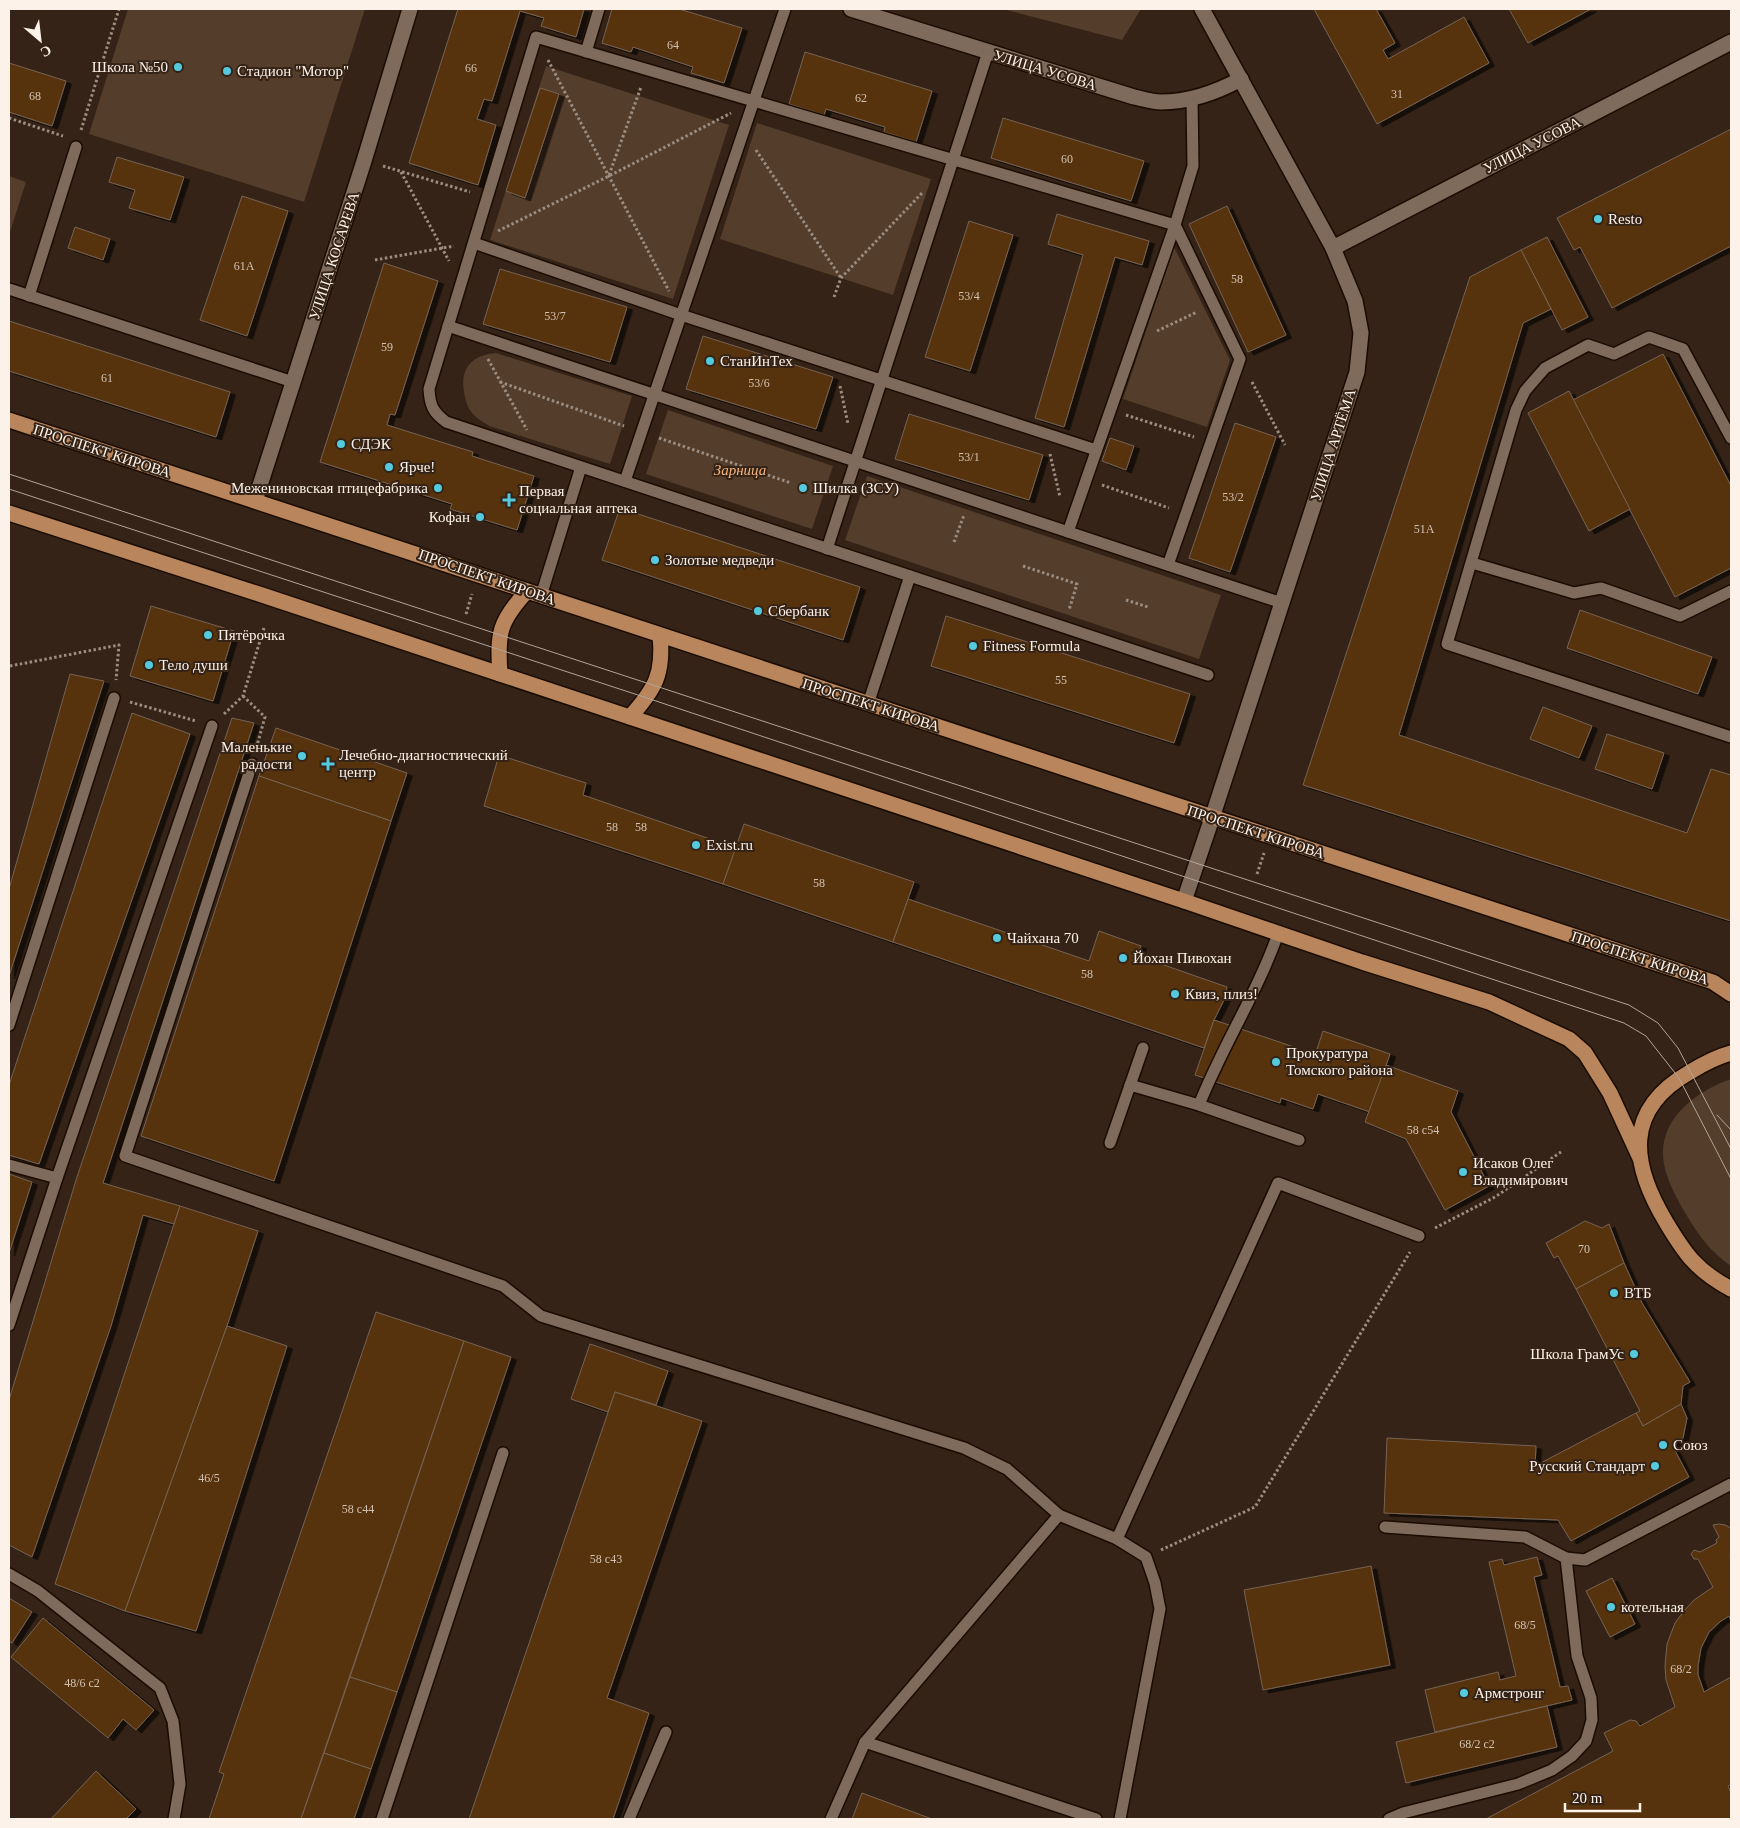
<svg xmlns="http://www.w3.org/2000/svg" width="1740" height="1828" font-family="'Times New Roman',serif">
  <defs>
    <filter id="shadow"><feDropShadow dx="5.5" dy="3" stdDeviation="0" flood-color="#0009"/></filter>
  </defs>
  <rect width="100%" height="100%" fill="#342316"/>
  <g fill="#543d2a">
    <polygon points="128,9 365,9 304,202 89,134"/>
    <polygon points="1003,9 1141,9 1122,40"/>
    <polygon points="546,66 729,125 673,299 490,240"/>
    <polygon points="757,123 931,179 893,295 720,239"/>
    <polygon points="9,176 26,182 9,235"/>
    <polygon points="1174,247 1230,360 1207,427 1123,399"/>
    <path d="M496 353 632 396 610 464 489 426C484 422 477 419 473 414 468 409 465 400 464 392 460 368 472 355 496 353Z"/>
    <polygon points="668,410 833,466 812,529 646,474"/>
    <polygon points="867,476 1221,595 1199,659 845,540"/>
    <path d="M1731 1079V1266C1710 1252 1697 1233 1684 1211 1675 1195 1663 1173 1663 1154 1662 1116 1699 1090 1731 1079Z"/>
  </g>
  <g fill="#56310d" stroke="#776354" filter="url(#shadow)">
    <polygon points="458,9 584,9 576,37 541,26 544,18 520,11 492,101 484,99 477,119 496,125 478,185 409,163"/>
    <polygon points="612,9 679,9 742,28 724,83 691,73 693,67 633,47 631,52 602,43"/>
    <polygon points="1314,9 1376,9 1395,43 1383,50 1388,59 1464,17 1489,63 1377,124"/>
    <polygon points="1509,9 1591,9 1528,43"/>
    <polygon points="805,52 932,91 916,142 884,132 885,127 826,109 824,115 789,104"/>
    <polygon points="9,63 66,81 52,126 9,112"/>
    <polygon points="540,88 559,94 525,198 506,191"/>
    <polygon points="1003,118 1144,161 1131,201 991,158"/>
    <polygon points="1731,129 1731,246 1612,308 1580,247 1574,250 1557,218"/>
    <polygon points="117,157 184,177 170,220 129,208 135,190 109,182"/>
    <polygon points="242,196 288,211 247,336 200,320"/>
    <polygon points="1227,206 1286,335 1248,352 1189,224"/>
    <polygon points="1057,214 1149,241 1142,265 1115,257 1064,427 1035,418 1083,255 1048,244"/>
    <polygon points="969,221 1013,235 970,371 925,357"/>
    <polygon points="75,227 110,239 103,260 68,248"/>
    <polygon points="1547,237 1588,317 1562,330 1521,250"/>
    <polygon points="1521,250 1551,309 1523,323 1399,735 1687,833 1711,769 1731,775 1731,921 1303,785 1470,277"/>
    <polygon points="384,263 438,281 395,415 390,414 387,425 473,452 472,456 534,476 517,530 450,509 452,504 320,462"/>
    <polygon points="500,269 627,307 610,362 483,324"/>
    <polygon points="9,321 230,392 216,437 9,371"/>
    <polygon points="703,336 833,377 816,429 686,389"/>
    <polygon points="1663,354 1731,486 1731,568 1675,597 1573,400"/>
    <polygon points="1569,391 1630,509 1589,531 1528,413"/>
    <polygon points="909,414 1043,455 1029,500 895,459"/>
    <polygon points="1235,423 1276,437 1230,572 1189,558"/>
    <polygon points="1110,438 1134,446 1126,470 1102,461"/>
    <polygon points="620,508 860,587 843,640 602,560"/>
    <polygon points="151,606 234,631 213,701 130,676"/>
    <polygon points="1580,610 1712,657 1698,694 1567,648"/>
    <polygon points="946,616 1190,694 1174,743 931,666"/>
    <polygon points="70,674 104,681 9,976 9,889"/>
    <polygon points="1543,707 1592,726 1579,758 1530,739"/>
    <polygon points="132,713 190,734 39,1164 9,1155 9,1085"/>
    <polygon points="232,718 254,723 103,1183 180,1206 174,1224 143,1215 111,1326 32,1557 9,1545 9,1400 77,1177"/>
    <polygon points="276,728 407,773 391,821 259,776"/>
    <polygon points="1607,734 1664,753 1652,789 1595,769"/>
    <polygon points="499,755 586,783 583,795 736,848 723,884 484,806"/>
    <polygon points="259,776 391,821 274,1181 141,1136"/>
    <polygon points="744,824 914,882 893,942 723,884"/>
    <polygon points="908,899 1089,961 1099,931 1141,946 1138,956 1227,987 1225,998 1214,1020 1204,1048 893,942"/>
    <polygon points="1214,1020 1297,1048 1297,1052 1314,1058 1323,1031 1390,1054 1370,1112 1318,1094 1313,1109 1281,1098 1280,1103 1195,1075"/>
    <polygon points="1386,1065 1458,1091 1451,1112 1489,1186 1445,1210 1406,1139 1365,1122"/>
    <polygon points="9,1174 32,1182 9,1253"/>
    <polygon points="180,1206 258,1231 227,1326 125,1611 55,1584"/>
    <polygon points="1585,1221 1602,1228 1609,1224 1624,1263 1576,1289 1558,1256 1554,1258 1546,1243"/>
    <polygon points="1624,1263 1642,1303 1690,1382 1683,1386 1681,1404 1643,1426 1636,1413 1640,1411 1576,1289"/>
    <polygon points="376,1312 464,1341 301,1819 209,1819 224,1774 219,1772"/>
    <polygon points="227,1326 287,1346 196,1631 125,1611"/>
    <polygon points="464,1341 511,1357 397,1692 350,1677"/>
    <polygon points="590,1344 668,1371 656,1405 615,1392 608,1412 571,1399"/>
    <polygon points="615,1392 702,1421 607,1698 649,1713 613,1819 469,1819"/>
    <polygon points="1681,1404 1687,1418 1683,1438 1672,1445 1689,1477 1571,1541 1558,1520 1384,1513 1387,1438 1536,1446 1535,1466 1636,1413 1643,1426"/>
    <polygon points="1719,1524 1725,1525 1731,1528 1731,1555 1730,1556 1731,1559 1731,1621 1729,1616 1721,1621 1709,1632 1701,1648 1698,1666 1698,1675 1704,1692 1731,1677 1731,1785 1728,1786 1731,1793 1731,1819 1486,1819 1613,1751 1604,1733 1630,1720 1636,1721 1640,1726 1675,1707 1666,1680 1665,1666 1667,1644 1675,1623 1684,1611 1694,1600 1713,1587 1698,1559 1694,1559 1691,1554 1694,1550 1700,1552 1717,1543 1716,1540 1719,1537 1713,1525"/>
    <polygon points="1537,1557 1542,1575 1534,1577 1560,1687 1568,1686 1572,1700 1435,1732 1425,1690 1498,1672 1500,1680 1516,1676 1489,1562 1502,1559 1504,1565"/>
    <polygon points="1371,1566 1390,1665 1263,1690 1244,1590"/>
    <polygon points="1612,1578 1635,1624 1610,1637 1586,1591"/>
    <polygon points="9,1598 32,1612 12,1643 9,1641"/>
    <polygon points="43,1618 154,1710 136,1730 123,1719 108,1738 11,1657"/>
    <polygon points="350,1677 397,1692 371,1769 324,1753"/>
    <polygon points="1547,1706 1557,1747 1406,1783 1396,1742"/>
    <polygon points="324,1753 371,1769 354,1819 301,1819"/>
    <polygon points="96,1771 136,1809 126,1819 51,1819"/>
    <polygon points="862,1793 932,1819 852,1819"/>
  </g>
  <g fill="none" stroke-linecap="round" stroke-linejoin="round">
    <g stroke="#1b0c02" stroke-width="14">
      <g id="service">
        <polyline points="586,52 599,9"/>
        <polyline points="474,243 681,315 1096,450"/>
        <polyline points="9,289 293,382"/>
        <polyline points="29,296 76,147"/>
        <polyline points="448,326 1282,603"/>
        <polyline points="1731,438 1683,349 1649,337 1614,354 1588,345 1545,368 1525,391 1516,410 1447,644 1731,737"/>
        <polyline points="625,481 785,9"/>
        <polyline points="1068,532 1175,225 1193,166 1192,98"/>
        <polyline points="827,549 988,52"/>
        <polyline points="1472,563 1574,593 1601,588 1680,616 1731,591"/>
        <path d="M1168 565 1240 359 1175 225 536 37 429 389C430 406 433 412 446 422L1208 675"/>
        <polyline points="541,596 581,467"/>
        <polyline points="868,704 910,576"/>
        <polyline points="252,764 125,1156 503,1286 541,1316 964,1448 1007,1469 1059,1515 1117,1539 1146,1557 1155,1583 1160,1609 1120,1819"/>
        <polyline points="9,1025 114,698"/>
        <polyline points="1130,1085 1199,1105 1299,1140"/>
        <path d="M1199 1105C1222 1047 1257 993 1278 934"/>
        <polyline points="1110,1143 1143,1048"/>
        <polyline points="9,1165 57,1178"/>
        <polyline points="9,1325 57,1178 212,726"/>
        <polyline points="1385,1527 1525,1537 1566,1558 1585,1560 1731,1484"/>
        <polyline points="1117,1539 1278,1183 1419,1236"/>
        <polyline points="9,1574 38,1591 160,1688 173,1721 180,1784 174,1819"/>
        <polyline points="865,1742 1096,1819"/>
        <polyline points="382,1819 503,1453"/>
        <polyline points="629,1819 666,1732"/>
        <polyline points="831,1819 865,1742 1059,1515"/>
        <polyline points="1389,1819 1403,1813 1518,1784 1552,1770 1572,1756 1586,1741 1592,1720 1591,1698 1577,1656 1566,1558"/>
      </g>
    </g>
    <g stroke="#1b0c02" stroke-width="18">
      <g id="minor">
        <path d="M851 9 1134 97C1143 99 1153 102 1161 102 1189 102 1217 92 1241 79"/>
        <polyline points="255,501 364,161 410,9"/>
      </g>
    </g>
    <g stroke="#1b0c02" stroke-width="18">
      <polyline id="tertiary" points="1184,901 1212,818"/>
    </g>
    <g stroke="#1b0c02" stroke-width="18">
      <g id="secondary">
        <polyline points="1202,9 1333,248 1355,301 1361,333 1357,372 1212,818"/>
        <polyline points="1333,248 1731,42"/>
      </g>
    </g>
    <g stroke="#1b0c02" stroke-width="18">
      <g id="primary">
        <polyline points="9,420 1713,982 1731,994"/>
        <polyline points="9,513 262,595 1184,901 1362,962 1489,1002 1569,1039 1585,1053 1610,1093 1640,1158"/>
        <path d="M500 674C497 633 499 622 527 591"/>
        <path d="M630 717C655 689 664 674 660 635"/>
        <path d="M1731 1053C1716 1057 1703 1064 1690 1072 1623 1110 1631 1164 1666 1222 1685 1254 1697 1271 1731 1289"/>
      </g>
    </g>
    <g stroke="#9b8d82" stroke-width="3" stroke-dasharray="2.5 2.5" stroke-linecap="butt">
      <polyline points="548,60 669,291"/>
      <polyline points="9,118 63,136"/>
      <polyline points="81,130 119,9"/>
      <polyline points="756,150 841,278"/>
      <polyline points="383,166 470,192"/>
      <polyline points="401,172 449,261"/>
      <polyline points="609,175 641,87"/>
      <polyline points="498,231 609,176 731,113"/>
      <polyline points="375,260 454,246"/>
      <polyline points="834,297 841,278 922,193"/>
      <polyline points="1157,331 1197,312"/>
      <polyline points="488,359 527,430"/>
      <polyline points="500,382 624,426"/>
      <polyline points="1252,382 1285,445"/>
      <polyline points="840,386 848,424"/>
      <polyline points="1126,415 1194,437"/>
      <polyline points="659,438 791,483"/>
      <polyline points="1050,454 1060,497"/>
      <polyline points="1102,485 1169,508"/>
      <polyline points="954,542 964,515"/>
      <polyline points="1023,566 1077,584 1069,610"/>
      <polyline points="1126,600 1148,607"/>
      <polyline points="466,614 472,594"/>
      <polyline points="10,666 119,645 116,680"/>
      <polyline points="243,696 265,717 256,749"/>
      <polyline points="130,702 196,721"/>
      <polyline points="224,714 243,696 264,628"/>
      <polyline points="1257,874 1264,853"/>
      <polyline points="1435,1228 1495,1197 1561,1152"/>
      <polyline points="1161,1550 1255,1507 1410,1252"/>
    </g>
    <use href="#service" stroke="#7f6b5c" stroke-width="11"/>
    <use href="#minor" stroke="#7f6b5c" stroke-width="15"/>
    <use href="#tertiary" stroke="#7f6b5c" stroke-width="15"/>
    <use href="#secondary" stroke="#7f6b5c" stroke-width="15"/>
    <use href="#primary" stroke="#b8855c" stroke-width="15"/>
    <g stroke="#b1a499" stroke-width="1">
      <polyline points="9,474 1629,1005 1658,1023 1678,1048 1731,1149"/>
      <polyline points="9,489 647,698 1624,1023 1646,1036 1679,1078 1731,1179"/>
      <polyline points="1717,1115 1731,1130"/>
    </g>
  </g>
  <g fill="#54cadd" stroke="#342316" stroke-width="2">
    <circle cx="178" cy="67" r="5"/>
    <circle cx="227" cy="71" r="5"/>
    <circle cx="1598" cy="219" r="5"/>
    <circle cx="710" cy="361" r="5"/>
    <circle cx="341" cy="444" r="5"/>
    <circle cx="389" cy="467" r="5"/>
    <circle cx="438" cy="488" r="5"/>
    <circle cx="803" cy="488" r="5"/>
    <path d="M506.5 492.5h5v5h5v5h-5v5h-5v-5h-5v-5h5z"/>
    <circle cx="480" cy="517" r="5"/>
    <circle cx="655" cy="560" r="5"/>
    <circle cx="758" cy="611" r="5"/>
    <circle cx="208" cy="635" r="5"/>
    <circle cx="973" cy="646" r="5"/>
    <circle cx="149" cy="665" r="5"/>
    <circle cx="302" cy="756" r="5"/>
    <path d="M325.5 756.5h5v5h5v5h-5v5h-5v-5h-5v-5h5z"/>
    <circle cx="696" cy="845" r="5"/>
    <circle cx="997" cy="938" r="5"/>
    <circle cx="1123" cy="958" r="5"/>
    <circle cx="1175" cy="994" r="5"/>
    <circle cx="1276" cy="1062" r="5"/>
    <circle cx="1463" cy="1172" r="5"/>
    <circle cx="1614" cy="1293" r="5"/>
    <circle cx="1634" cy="1354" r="5"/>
    <circle cx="1663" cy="1445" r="5"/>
    <circle cx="1655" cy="1466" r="5"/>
    <circle cx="1611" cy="1607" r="5"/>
    <circle cx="1464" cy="1693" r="5"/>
  </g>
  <g text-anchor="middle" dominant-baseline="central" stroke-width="4" stroke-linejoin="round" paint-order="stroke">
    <g font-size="12" fill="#d3c2b2">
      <text x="673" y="45">64</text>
      <text x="471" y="68">66</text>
      <text x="1397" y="94">31</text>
      <text x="35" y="96">68</text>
      <text x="861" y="98">62</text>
      <text x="1067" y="159">60</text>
      <text x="244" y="266">61А</text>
      <text x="1237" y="279">58</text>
      <text x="969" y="296">53/4</text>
      <text x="555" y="316">53/7</text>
      <text x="387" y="347">59</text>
      <text x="107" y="378">61</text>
      <text x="759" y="383">53/6</text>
      <text x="969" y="457">53/1</text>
      <text x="1233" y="497">53/2</text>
      <text x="1424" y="529">51А</text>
      <text x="1061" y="680">55</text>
      <text x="612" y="827">58</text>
      <text x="641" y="827">58</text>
      <text x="819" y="883">58</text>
      <text x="1087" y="974">58</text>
      <text x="1423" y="1130">58 с54</text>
      <text x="1584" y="1249">70</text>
      <text x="209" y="1478">46/5</text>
      <text x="358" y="1509">58 с44</text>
      <text x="606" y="1559">58 с43</text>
      <text x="1525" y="1625">68/5</text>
      <text x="1681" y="1669">68/2</text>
      <text x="82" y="1683">48/6 с2</text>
      <text x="1477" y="1744">68/2 с2</text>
    </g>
    <g font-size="15" fill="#fdf2e9" stroke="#342316" text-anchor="start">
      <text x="168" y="67" text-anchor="end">Школа №50</text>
      <text x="237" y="71">Стадион "Мотор"</text>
      <text x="1608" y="219">Resto</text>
      <text x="720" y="361">СтанИнТех</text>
      <text x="351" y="444">СДЭК</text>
      <text x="399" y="467">Ярче!</text>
      <text x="428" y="488" text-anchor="end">Межениновская птицефабрика</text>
      <text x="813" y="488">Шилка (ЗСУ)</text>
      <text x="519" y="491">Первая<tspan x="519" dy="17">социальная аптека</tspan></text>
      <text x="470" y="517" text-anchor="end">Кофан</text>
      <text x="665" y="560">Золотые медведи</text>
      <text x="768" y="611">Сбербанк</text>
      <text x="218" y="635">Пятёрочка</text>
      <text x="983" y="646">Fitness Formula</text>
      <text x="159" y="665">Тело души</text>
      <text x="292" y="747" text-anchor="end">Маленькие<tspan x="292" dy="17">радости</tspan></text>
      <text x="339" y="755">Лечебно-диагностический<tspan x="339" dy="17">центр</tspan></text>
      <text x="706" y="845">Exist.ru</text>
      <text x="1007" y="938">Чайхана 70</text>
      <text x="1133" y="958">Йохан Пивохан</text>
      <text x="1185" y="994">Квиз, плиз!</text>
      <text x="1286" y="1053">Прокуратура<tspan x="1286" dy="17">Томского района</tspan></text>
      <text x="1473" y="1163">Исаков Олег<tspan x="1473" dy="17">Владимирович</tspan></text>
      <text x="1624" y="1293">ВТБ</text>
      <text x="1624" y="1354" text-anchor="end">Школа ГрамУс</text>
      <text x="1673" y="1445">Союз</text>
      <text x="1645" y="1466" text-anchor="end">Русский Стандарт</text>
      <text x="1621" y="1607">котельная</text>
      <text x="1474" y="1693">Армстронг</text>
    </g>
    <g font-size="15" fill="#fdf2e9" stroke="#342316">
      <text transform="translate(1045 70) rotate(17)">УЛИЦА УСОВА</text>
      <text transform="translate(1532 145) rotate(-27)">УЛИЦА УСОВА</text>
      <text transform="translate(334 256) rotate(-72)">УЛИЦА КОСАРЕВА</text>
      <text transform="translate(1333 445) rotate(-72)">УЛИЦА АРТЁМА</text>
      <text transform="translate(102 451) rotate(18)">ПРОСПЕКТ КИРОВА</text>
      <text transform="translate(487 577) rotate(19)">ПРОСПЕКТ КИРОВА</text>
      <text transform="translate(871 705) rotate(18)">ПРОСПЕКТ КИРОВА</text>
      <text transform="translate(1256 832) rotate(18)">ПРОСПЕКТ КИРОВА</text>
      <text transform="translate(1640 958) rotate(18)">ПРОСПЕКТ КИРОВА</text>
    </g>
    <g font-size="15" font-style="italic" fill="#f4b37f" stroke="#342316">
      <text x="740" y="470">Зарница</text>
    </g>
  </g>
  <rect width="1740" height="1828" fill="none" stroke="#fdf2e9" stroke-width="20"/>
  <g transform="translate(40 40) rotate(152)" stroke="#342316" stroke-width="4" paint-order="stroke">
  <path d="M0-4L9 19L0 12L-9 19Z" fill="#fdf2e9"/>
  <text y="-8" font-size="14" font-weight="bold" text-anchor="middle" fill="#fdf2e9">С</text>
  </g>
  <path d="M1565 1803v8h75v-8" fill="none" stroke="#fdf2e9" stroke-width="2.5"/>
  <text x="1572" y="1803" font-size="15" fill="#fdf2e9" stroke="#342316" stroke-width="4" paint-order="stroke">20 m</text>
</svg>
